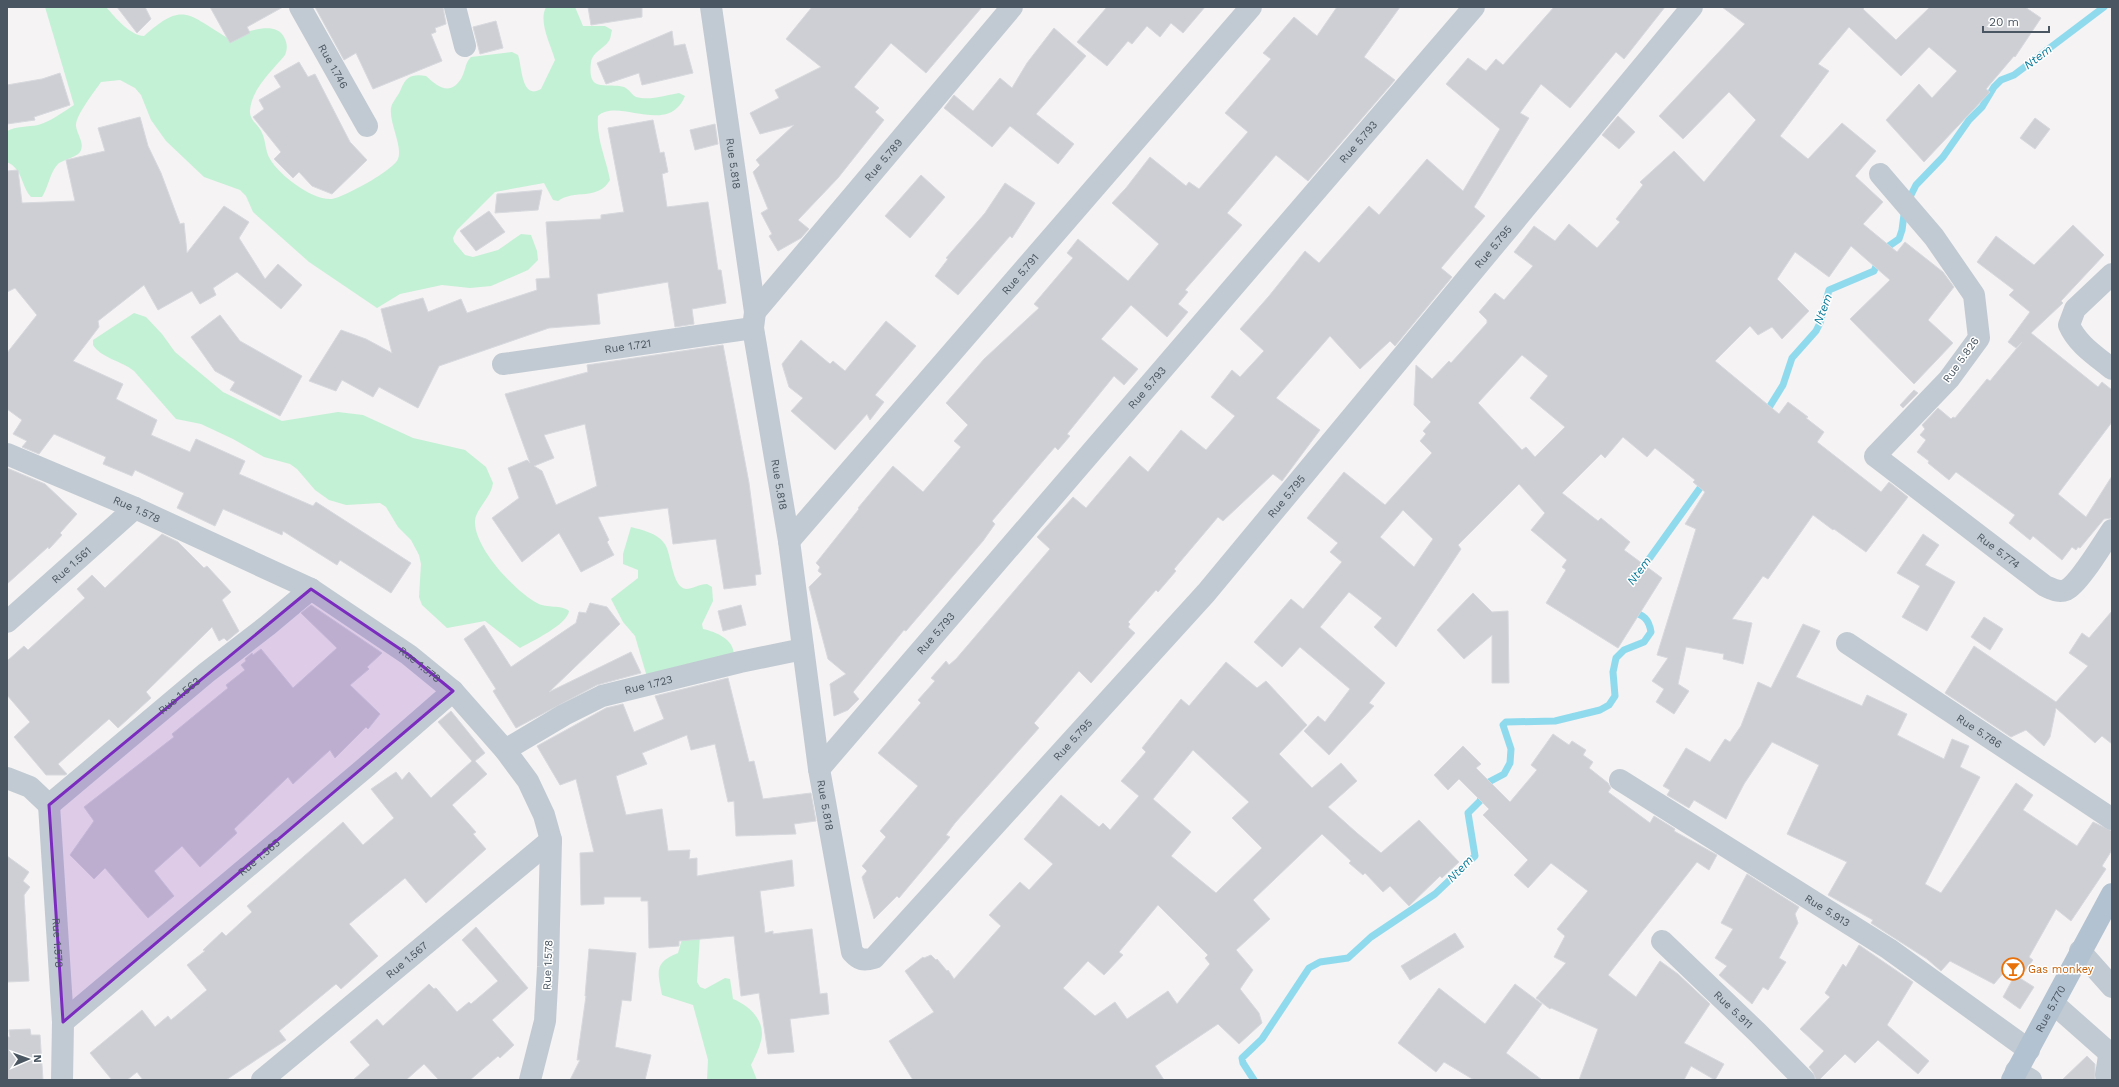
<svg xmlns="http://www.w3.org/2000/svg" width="2119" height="1087" font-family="'Work Sans',sans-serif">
  <rect width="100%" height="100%" fill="#f5f3f3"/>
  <g fill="#c3f1d5">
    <path d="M45 7H106C116 18 129 35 144 36 184 0 188 15 228 38 243 34 274 19 284 37 287 43 288 48 285 55 272 71 252 88 250 110 249 120 259 125 262 133 266 141 265 151 270 159 279 175 313 201 332 199 344 197 394 170 398 159 403 146 389 123 391 108 392 102 399 95 401 89 406 76 413 74 426 76 438 87 451 97 462 77 466 69 465 63 471 57L512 52 518 55C522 65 521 101 541 89L555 60C551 45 538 22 546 7H575L583 26H605L612 30C611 33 611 36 610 39 606 48 593 51 591 62 587 94 605 82 624 87 629 89 632 95 636 97 649 101 667 95 679 93L685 96C668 137 618 97 598 116 596 139 606 158 610 180 598 201 574 189 558 201L553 200 544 183 495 192 457 230 453 238 454 242 465 255 473 257 498 250 521 234 531 235 537 251 538 260 528 270 491 286 470 288 442 285 400 294 377 308 309 262 253 212 246 196 240 190 204 177 166 141 151 120 141 95 135 88 120 80 101 82C95 91 75 116 76 126 77 134 84 142 81 150 79 157 64 159 58 164 50 172 48 188 42 197H31C21 186 23 169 7 162V131C16 126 28 127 38 125 50 122 63 112 74 105Z"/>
    <path d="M134 313 146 317 162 334 175 352 223 392 282 421 338 412 363 415 413 438 465 450 486 467 493 483C491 498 475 510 475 521 474 548 515 591 537 603 547 609 561 604 569 611 567 625 532 641 520 648L485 621 447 628 422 605 419 597 421 564 419 555 411 540 398 527 386 507 380 503 346 505 329 500 315 490 297 469 290 464 264 457 233 439 201 424 176 419 134 371C122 361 101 358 93 345V340Z"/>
    <path d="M631 527C642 530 657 533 664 543 672 552 671 587 686 589 692 589 700 584 707 584L712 587 713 601 702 624 703 629C716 632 734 639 734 655L647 677 635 636 623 622 611 599 638 578V570L623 564V554Z"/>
    <path d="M685 929 700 935 697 982 700 987 705 989 725 978 730 979 733 999C750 1006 766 1021 761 1041 759 1049 755 1057 751 1065L757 1080H707L708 1060 693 1005 662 995C658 972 653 963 678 953Z"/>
  </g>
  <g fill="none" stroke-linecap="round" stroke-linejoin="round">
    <g stroke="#90daee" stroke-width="7">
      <polyline points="1883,250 1899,239 1902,230 1905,207 1916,185 1943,157 1969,120 1982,107 1994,87 2001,80 2014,75 2104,7"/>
      <polyline points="1765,414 1783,385 1792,358 1816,331 1820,323 1829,290 1874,271 1879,259"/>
      <polyline points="1639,573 1705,481"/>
      <path d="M1254 1080 1243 1063 1242 1058 1262 1039 1309 968 1320 962 1348 958 1371 937 1435 894 1475 856 1468 813 1480 801 1485 784 1504 774 1510 763 1511 749 1503 725 1506 722 1555 721 1600 710 1609 705 1615 696 1613 672 1616 658 1624 650 1644 642 1651 632C1649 620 1644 614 1631 612"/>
    </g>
  </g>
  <g fill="#cdcfd5" stroke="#d7d9de" fill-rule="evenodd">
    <polygon points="117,7 145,7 151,19 137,33"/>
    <polygon points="210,7 283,7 247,27 250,33 230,43"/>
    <polygon points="315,7 443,7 446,24 435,28 436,32 431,34 442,61 373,89 356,53 344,60"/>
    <polygon points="588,7 642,7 642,17 591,25"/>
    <polygon points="812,7 982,7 926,73 891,43 854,87 879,108 875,112 884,120 838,178 798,220 809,229 801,238 778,251 769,236 772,234 761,213 768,209 753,172 760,165 756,160 794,125 760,134 750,113 779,98 775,90 821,67 786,39"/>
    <polygon points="1107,7 1205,7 1183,33 1171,23 1160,37 1147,26 1132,44 1128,41 1107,66 1077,42"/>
    <polygon points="1337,7 1400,7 1364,57 1395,80 1308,181 1276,155 1227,213 1242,225 1185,290 1188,292 1178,304 1188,312 1167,337 1131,305 1101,339 1138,369 1124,385 1114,376 1067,434 1070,436 1058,450 1055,447 992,521 995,524 983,541 906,631 904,630 853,692 859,699 848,710 834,716 830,684 846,674 828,659 809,587 822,574 818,571 820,567 816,563 859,509 858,508 893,466 923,492 961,447 954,441 968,425 946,403 984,359 1039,308 1034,304 1073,258 1067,253 1078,239 1128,281 1159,244 1112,203 1126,188 1150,157 1186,186 1189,182 1199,189 1248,132 1225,113 1271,59 1263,53 1294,17 1317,36"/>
    <polygon points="1554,7 1665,7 1624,59 1616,52 1570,108 1541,84 1520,113 1529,118 1474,207 1485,216 1441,268 1452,277 1395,346 1390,341 1360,369 1330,336 1276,398 1320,430 1282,481 1273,474 1223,521 1218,517 1174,569 1176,571 1158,592 1156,590 1128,622 1130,624 1128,627 1135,633 1091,683 1079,671 1034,723 1039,728 955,823 946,835 950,837 899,898 897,896 874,919 862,877 867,871 862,866 886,837 880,831 918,786 878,753 921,703 918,700 935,681 931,678 946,661 949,665 956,659 1050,549 1037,537 1073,497 1086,508 1130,456 1148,472 1181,430 1206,450 1235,416 1211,397 1232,370 1240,377 1264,351 1240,329 1269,296 1305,251 1319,263 1369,206 1379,215 1427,159 1463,191 1500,129 1446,84 1468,58 1486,71 1496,59 1503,65"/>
    <path d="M1722 7H1865L1863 9 1896 40 1930 7H2025L2041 18 2015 57 2014 56 1986 89 1990 92 1924 162 1886 120 1919 84 1932 98 1957 71 1929 47 1901 76 1849 27 1818 64 1829 71 1780 136 1808 159 1842 123 1876 151 1855 176 1883 202 1863 224 1897 252 1905 242 1943 272 1954 287 1928 320 1953 343 1914 384 1850 319 1890 280 1851 246 1829 277 1795 252 1777 279 1809 311 1782 339 1772 327 1758 335 1750 326 1715 361 1779 414 1788 402 1808 417 1806 418 1824 432 1817 442 1881 492 1889 482 1908 497 1866 552 1834 529 1833 530 1813 515 1768 579 1763 576 1732 619 1752 623 1743 664 1723 659 1724 654 1686 647 1678 684 1689 691 1674 714 1656 702 1664 689 1652 681 1668 658 1657 655 1696 529 1685 524 1705 492 1693 482 1695 480 1655 448 1647 457 1623 437 1605 458 1601 454 1562 493 1598 521 1601 518 1630 542 1624 550 1662 578 1618 648 1546 603 1566 570 1562 567 1567 560 1531 530 1545 513 1519 484 1458 545 1461 549 1396 647 1374 627 1382 618 1349 592 1320 627 1385 683 1369 703 1374 706 1329 755 1304 731 1318 716 1325 722 1350 689 1300 647 1282 667 1254 642 1291 599 1303 609 1342 562 1330 552 1338 543 1307 518 1344 472 1385 505 1432 453 1420 441 1426 434 1423 431 1431 422 1414 405 1416 365 1432 379 1449 361 1451 363 1487 323V320L1479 312 1495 293 1504 300 1533 266 1514 252 1534 226 1555 241 1569 224 1597 248 1620 222 1616 219 1643 185 1640 182 1674 151 1704 182 1756 120 1729 92 1683 139 1659 116 1745 24ZM1522 355 1548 376 1530 398 1565 427 1535 457 1526 447 1522 450 1478 403ZM1403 510 1433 539 1414 567 1380 537Z"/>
    <polygon points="496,21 503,48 480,54 473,27"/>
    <polygon points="1054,28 1086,56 1036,114 1074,144 1058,164 1010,126 992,147 944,108 954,95 973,111 1000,78 1012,88 1027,63"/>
    <polygon points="672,31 674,46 685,44 693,73 642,85 639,73 606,84 597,63"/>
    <polygon points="299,62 308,77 315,74 350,142 367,160 332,194 312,186 299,172 293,178 274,159 281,152 253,117 264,109 259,100 281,87 274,76"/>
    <polygon points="60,73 70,105 34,117 35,120 7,124 7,85 42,79"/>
    <polygon points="1618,116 1635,132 1619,149 1602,135"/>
    <polygon points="140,117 148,146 161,173 180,224 184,223 187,253 224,206 249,222 239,238 265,279 278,264 302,285 281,309 237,272 213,288 216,295 200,304 192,291 158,310 144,285 98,321 99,327 73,361 123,384 116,399 157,420 151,435 190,452 196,439 245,461 239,474 313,506 316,502 411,563 391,593 340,560 337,565 283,531 282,535 223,509 215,526 177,508 184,493 135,470 132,476 103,464 106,457 54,434 39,454 22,447 27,441 13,434 22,420 7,409 7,353 37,315 15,288 7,292 7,171 18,170 22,203 75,201 66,160 105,151 98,128"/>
    <polygon points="2035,118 2050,129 2035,149 2020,138"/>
    <polygon points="653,120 660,153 664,152 668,172 662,174 667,207 708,202 718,270 721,270 726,303 692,309 694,324 675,327 668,282 597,294 600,324 549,328 439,366 418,408 379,387 373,397 342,380 336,391 309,381 341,330 366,339 392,353 381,309 423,298 428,312 461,299 467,313 537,290 536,279 550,278 546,222 601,219 601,215 624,212 608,128"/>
    <polygon points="715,124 718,144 695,150 690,130"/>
    <polygon points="921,175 945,197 910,238 885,216"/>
    <polygon points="1005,183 1035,203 1012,238 1010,236 958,295 935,276 948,259 946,258 985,213"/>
    <polygon points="542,190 538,210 495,213 497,194"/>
    <polygon points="489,211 505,232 476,251 460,231"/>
    <polygon points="2073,225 2104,255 2061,301 2063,303 2031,333 2098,387 2102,382 2112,390 2112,422 2058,494 2086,517 2112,476 2112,518 2104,519 2080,548 2078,547 2076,550 2072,547 2062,560 2033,536 2030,540 2009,523 2015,515 1956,472 1949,480 1928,463 1929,461 1917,452 1926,440 1920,435 1925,429 1922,425 1938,408 1951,419 1953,417 1955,418 1987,379 1990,381 2022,342 2016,348 2008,342 2030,312 2009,295 2014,290 1977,262 1996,236 2034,265"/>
    <polygon points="220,315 240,341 302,376 280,416 230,390 235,382 215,371 191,337"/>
    <polygon points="886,321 916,346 875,395 884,402 870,420 867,414 835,450 791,411 803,398 789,387 782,364 801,340 830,364 833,361 845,371"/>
    <path d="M723 345 749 483 761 574 755 575 756 585 724 589 716 539 673 544 668 508 598 517 609 540 607 542 614 555 581 572 559 533 522 562 492 518 519 498 508 468 527 460 530 463 505 394 588 372 587 365ZM585 424 597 486 556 505 542 471 534 466 554 458 544 435Z"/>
    <polygon points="1914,390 1918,393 1903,408 1900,405"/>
    <polygon points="7,468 45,484 77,514 60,533 62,535 49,549 48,547 7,584"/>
    <polygon points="162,534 178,542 204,568 207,566 231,592 222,600 239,631 227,641 224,638 219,641 212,627 146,692 151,698 118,728 109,719 58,764 67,774 65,775 46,775 14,737 30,722 7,695 7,661 24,646 28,650 85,598 77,589 92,575 105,588"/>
    <polygon points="1923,534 1939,545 1925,565 1955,582 1927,631 1902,617 1920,586 1897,573"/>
    <polygon points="1473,593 1492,612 1508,611 1509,683 1492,683 1492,635 1464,659 1437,630"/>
    <polygon points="590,603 607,607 620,624 549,692 631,652 641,673 597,685 516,728 493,691 496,689 464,639 484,625 511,667 576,623 579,612 586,613"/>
    <polygon points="311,605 382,653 367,667 369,669 350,685 380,714 368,729 366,727 335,758 330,750 293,784 288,777 234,829 237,833 200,867 182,846 154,871 174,896 148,918 105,868 94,879 70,855 94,821 84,807 174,737 172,734 228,688 226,685 245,670 241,665 246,661 245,659 252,653 253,655 261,649 293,688 337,648 301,613"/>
    <polygon points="741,605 746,625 723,631 718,611"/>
    <polygon points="2112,611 2112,744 2102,736 2095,743 2056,708 2050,737 2044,746 2026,730 2011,737 1945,693 1974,646 2056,702 2088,666 2069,653 2082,633 2089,638"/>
    <polygon points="1984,617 2003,629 1990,650 1971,637"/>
    <polygon points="1803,624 1820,631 1796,677 1862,706 1867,695 1907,714 1897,735 1944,759 1952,739 1969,746 1960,767 1980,777 1925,884 1941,893 2016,783 2033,795 2023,810 2077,846 2093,822 2112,831 2112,850 2102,866 2106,869 2071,921 2056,909 2029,957 2033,960 2023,973 2010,965 1994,984 1950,961 1941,971 1927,959 1871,923 1873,920 1828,895 1847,862 1787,834 1819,765 1772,742 1744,784 1726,819 1694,800 1689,808 1667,795 1670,790 1663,786 1686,748 1710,762 1725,739 1730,742 1741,726 1758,682 1771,688"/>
    <path d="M1226 662 1257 688 1266 681 1307 725 1279 754 1312 788 1341 763 1357 781 1328 807 1357 833 1381 853 1419 820 1459 862 1442 878 1440 876 1409 906 1390 886 1383 892 1365 873 1363 875 1349 863 1351 861 1322 834 1253 900 1270 919 1236 950 1253 970 1240 989 1259 1013 1262 1023 1239 1044 1218 1024 1155 1066 1164 1080H913L889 1041 934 1012 905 971 923 957 924 958 931 955 936 960 937 959 947 971 948 970 954 979 1001 926 989 915 1020 882 1029 890 1053 864 1024 839 1061 795 1099 827 1103 823 1110 830 1139 796 1121 781 1146 752 1142 748 1181 699 1189 706ZM1193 750 1249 802 1232 818 1262 848 1216 893 1171 856 1191 832 1153 799ZM1158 905 1208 955 1205 958 1210 964 1177 1004 1168 991 1127 1019 1115 1002 1095 1016 1063 988 1088 961 1104 975 1123 955 1119 952Z"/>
    <polygon points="728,678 749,762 754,761 763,799 811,793 816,821 794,824 796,834 736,836 734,801 728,802 715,744 691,750 687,735 642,753 647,764 616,776 626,815 662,809 668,851 690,850 689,859 697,858 697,876 792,860 794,886 760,891 765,933 773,931 773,934 812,929 820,994 827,993 829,1014 790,1019 794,1052 768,1054 759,993 741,996 734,936 679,941 679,946 649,948 648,901 641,901 641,897 604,897 604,904 581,905 580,853 594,852 576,779 560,785 537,746 606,708 623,704 634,732 664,719 655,696"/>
    <polygon points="451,711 485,753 475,761 487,774 452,805 476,832 473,834 486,849 426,903 405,878 349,924 378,956 341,989 336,984 279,1031 286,1040 226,1080 143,1080 137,1072 127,1080 112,1080 90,1053 142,1010 155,1027 168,1016 171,1020 207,990 187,965 205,951 203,950 222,932 226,936 252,912 247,906 343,822 363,845 394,818 371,789 396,772 402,780 409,772 431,798 472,761 438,722"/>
    <polygon points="1553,734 1569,745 1572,741 1586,750 1583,755 1593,762 1589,768 1608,783 1611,788 1608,792 1650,823 1654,816 1675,829 1674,831 1717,855 1709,870 1697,862 1608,975 1636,997 1660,961 1678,974 1710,1004 1684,1043 1724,1064 1715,1080 1691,1066 1684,1080 1579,1080 1598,1029 1551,1008 1550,1009 1536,998 1566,963 1554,957 1565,936 1557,929 1588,891 1551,863 1528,888 1514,875 1528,860 1483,815 1489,809 1459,779 1448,790 1434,775 1463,746 1481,764 1476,768 1510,802 1537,770 1531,765"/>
    <polygon points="7,856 29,872 23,881 30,887 24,895 29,981 7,982"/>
    <polygon points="1747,874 1799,907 1795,914 1798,923 1779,958 1786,962 1768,990 1763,987 1752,1004 1719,975 1727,966 1715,958 1733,929 1721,923"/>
    <polygon points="476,927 528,988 492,1020 514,1045 500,1058 498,1056 470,1080 439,1080 424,1064 406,1080 353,1080 370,1065 350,1042 377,1019 383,1026 429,984 434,989 436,988 457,1012 469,1002 471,1004 498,981 462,940"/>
    <polygon points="1455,933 1464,947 1410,980 1401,966"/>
    <polygon points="1859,945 1913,982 1887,1025 1929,1061 1918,1074 1878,1040 1855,1063 1845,1054 1819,1080 1816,1080 1813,1072 1809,1067 1824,1051 1800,1029 1830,997 1825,993 1843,964 1846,967"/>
    <polygon points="589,949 636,953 631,1001 622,1000 615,1047 651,1055 645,1080 570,1080 580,1060 577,1060 586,996 585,996"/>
    <polygon points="2015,975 2034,987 2020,1009 2003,997"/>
    <polygon points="1515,984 1542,1004 1506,1053 1542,1080 1474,1080 1444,1062 1436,1072 1398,1043 1439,988 1485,1024"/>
    <polygon points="30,1029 31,1035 40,1035 43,1080 7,1080 7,1037 10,1037 9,1030"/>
    <polygon points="2087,1056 2095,1064 2095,1080 2062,1080"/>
  </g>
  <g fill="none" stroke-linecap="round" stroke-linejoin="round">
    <g stroke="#c1cad2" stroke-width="22">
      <path id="s1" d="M300 7 367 126"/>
      <polyline points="455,7 465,46"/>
      <path id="s2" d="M711 7 755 312 753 328 789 541 819 769 852 952C859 960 863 961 874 958L1206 593 1692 7"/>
      <path id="s3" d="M1880 174 1934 237 1974 295 1979 338 1949 379 1875 456 2045 586C2052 589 2059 593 2066 590 2079 584 2103 543 2112 530"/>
      <path d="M2112 274 2075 309 2069 325C2077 344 2096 356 2112 369"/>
      <path id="s4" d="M755 312 1012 7"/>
      <path id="s5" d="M503 364 753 328"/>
      <path id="s6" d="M7 454 135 508 311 589 409 655 453 691 505 750 528 781 544 815 551 840 548 967 545 1021 530 1080"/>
      <path id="s7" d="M789 541 1251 7"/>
      <path id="s8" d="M7 622 135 508"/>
      <path id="s9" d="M1847 643 2112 819"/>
      <path id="s10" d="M505 750 564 715 602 696 740 662 803 649"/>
      <path id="s11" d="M819 769 1474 7"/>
      <polyline points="7,778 30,787 49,805"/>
      <path id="s12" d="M1620 780 1889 949 2029 1050"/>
      <path id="s13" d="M49 805 206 673 268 625 311 589"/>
      <path id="s14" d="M49 805 63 1022 62 1080"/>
      <path id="s15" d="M1662 941 1758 1033 1804 1080"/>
      <polyline points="2080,951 2112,987"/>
      <polyline points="2054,1004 2106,1050 2109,1056 2106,1075"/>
      <path id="s16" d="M63 1022 366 767 453 691"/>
      <polyline points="2016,1071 2031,1080"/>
      <path id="s17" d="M262 1080 551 840"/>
    </g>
    <path stroke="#b3c2d1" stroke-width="22" id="s18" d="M2012 1080 2112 894"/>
  </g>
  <path fill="#7b2cbf" fill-opacity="0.2" stroke="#7b2cbf" stroke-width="3" stroke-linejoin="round" d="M311 589 409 655 453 691 63 1022 49 805Z"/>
  <defs>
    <g id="bar-ring" transform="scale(1.15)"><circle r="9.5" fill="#fff" stroke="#e8710a" stroke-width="1.5"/><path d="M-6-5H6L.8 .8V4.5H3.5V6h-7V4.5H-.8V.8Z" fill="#e8710a"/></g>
  </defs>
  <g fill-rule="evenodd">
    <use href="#bar-ring" x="2013" y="969"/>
  </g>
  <g text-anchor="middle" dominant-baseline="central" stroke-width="3" stroke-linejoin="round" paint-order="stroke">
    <g font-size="11" fill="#4a5661" stroke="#fff">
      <text stroke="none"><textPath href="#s1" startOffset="68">Rue 1.746</textPath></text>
      <text stroke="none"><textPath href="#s11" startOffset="827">Rue 5.793</textPath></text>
      <text stroke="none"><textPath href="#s4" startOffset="199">Rue 5.789</textPath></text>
      <text stroke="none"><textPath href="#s2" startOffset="158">Rue 5.818</textPath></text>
      <text stroke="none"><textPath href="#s2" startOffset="1924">Rue 5.795</textPath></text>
      <text stroke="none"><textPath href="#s7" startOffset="353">Rue 5.791</textPath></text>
      <text stroke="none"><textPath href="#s5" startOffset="126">Rue 1.721</textPath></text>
      <text transform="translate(1961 360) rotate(-54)">Rue 5.826</text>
      <text stroke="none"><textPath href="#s11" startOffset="503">Rue 5.793</textPath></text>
      <text stroke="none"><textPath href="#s2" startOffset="483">Rue 5.818</textPath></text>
      <text stroke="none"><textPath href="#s2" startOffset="1600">Rue 5.795</textPath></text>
      <text stroke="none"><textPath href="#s6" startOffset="141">Rue 1.578</textPath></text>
      <text stroke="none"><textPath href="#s3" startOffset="510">Rue 5.774</textPath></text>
      <text stroke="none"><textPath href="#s8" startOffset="86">Rue 1.561</textPath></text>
      <text stroke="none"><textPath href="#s11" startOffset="179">Rue 5.793</textPath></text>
      <text stroke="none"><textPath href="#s6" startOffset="465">Rue 1.578</textPath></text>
      <text stroke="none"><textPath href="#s10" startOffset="159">Rue 1.723</textPath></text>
      <text stroke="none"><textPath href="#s13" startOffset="170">Rue 1.563</textPath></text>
      <text stroke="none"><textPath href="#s9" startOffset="159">Rue 5.786</textPath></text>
      <text stroke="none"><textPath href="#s2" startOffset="1276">Rue 5.795</textPath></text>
      <text stroke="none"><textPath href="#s2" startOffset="807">Rue 5.818</textPath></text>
      <text stroke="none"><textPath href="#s16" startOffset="256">Rue 1.565</textPath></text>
      <text stroke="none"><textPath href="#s12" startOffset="245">Rue 5.913</textPath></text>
      <text stroke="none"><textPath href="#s14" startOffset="138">Rue 1.578</textPath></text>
      <text stroke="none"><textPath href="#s17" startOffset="188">Rue 1.567</textPath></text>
      <text transform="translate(548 965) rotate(-88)">Rue 1.578</text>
      <text stroke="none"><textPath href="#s18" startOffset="81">Rue 5.770</textPath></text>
      <text stroke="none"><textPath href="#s15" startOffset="99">Rue 5.911</textPath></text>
    </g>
    <g font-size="11" fill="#c56008" stroke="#fff" text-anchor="start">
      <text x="2028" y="969">Gas monkey</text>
    </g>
    <g font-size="12" font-style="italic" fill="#0c7c9b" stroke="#fff">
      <text transform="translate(2038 57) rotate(-37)">Ntem</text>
      <text transform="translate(1823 309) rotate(-69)">Ntem</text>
      <text transform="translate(1639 571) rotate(-54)">Ntem</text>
      <text transform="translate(1460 869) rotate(-46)">Ntem</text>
    </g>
  </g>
  <rect width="2119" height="1087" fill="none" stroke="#4a5661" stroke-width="16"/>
  <g transform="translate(28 1059) rotate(88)" stroke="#ffffff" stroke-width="3" paint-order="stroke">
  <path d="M0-3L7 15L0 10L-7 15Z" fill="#4a5661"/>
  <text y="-6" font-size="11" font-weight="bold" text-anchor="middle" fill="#4a5661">N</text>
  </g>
  <path d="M1983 26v6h66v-6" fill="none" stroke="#4a5661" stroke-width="2"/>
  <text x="1989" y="26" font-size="12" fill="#4a5661" stroke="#ffffff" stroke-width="3" paint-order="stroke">20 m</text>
</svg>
